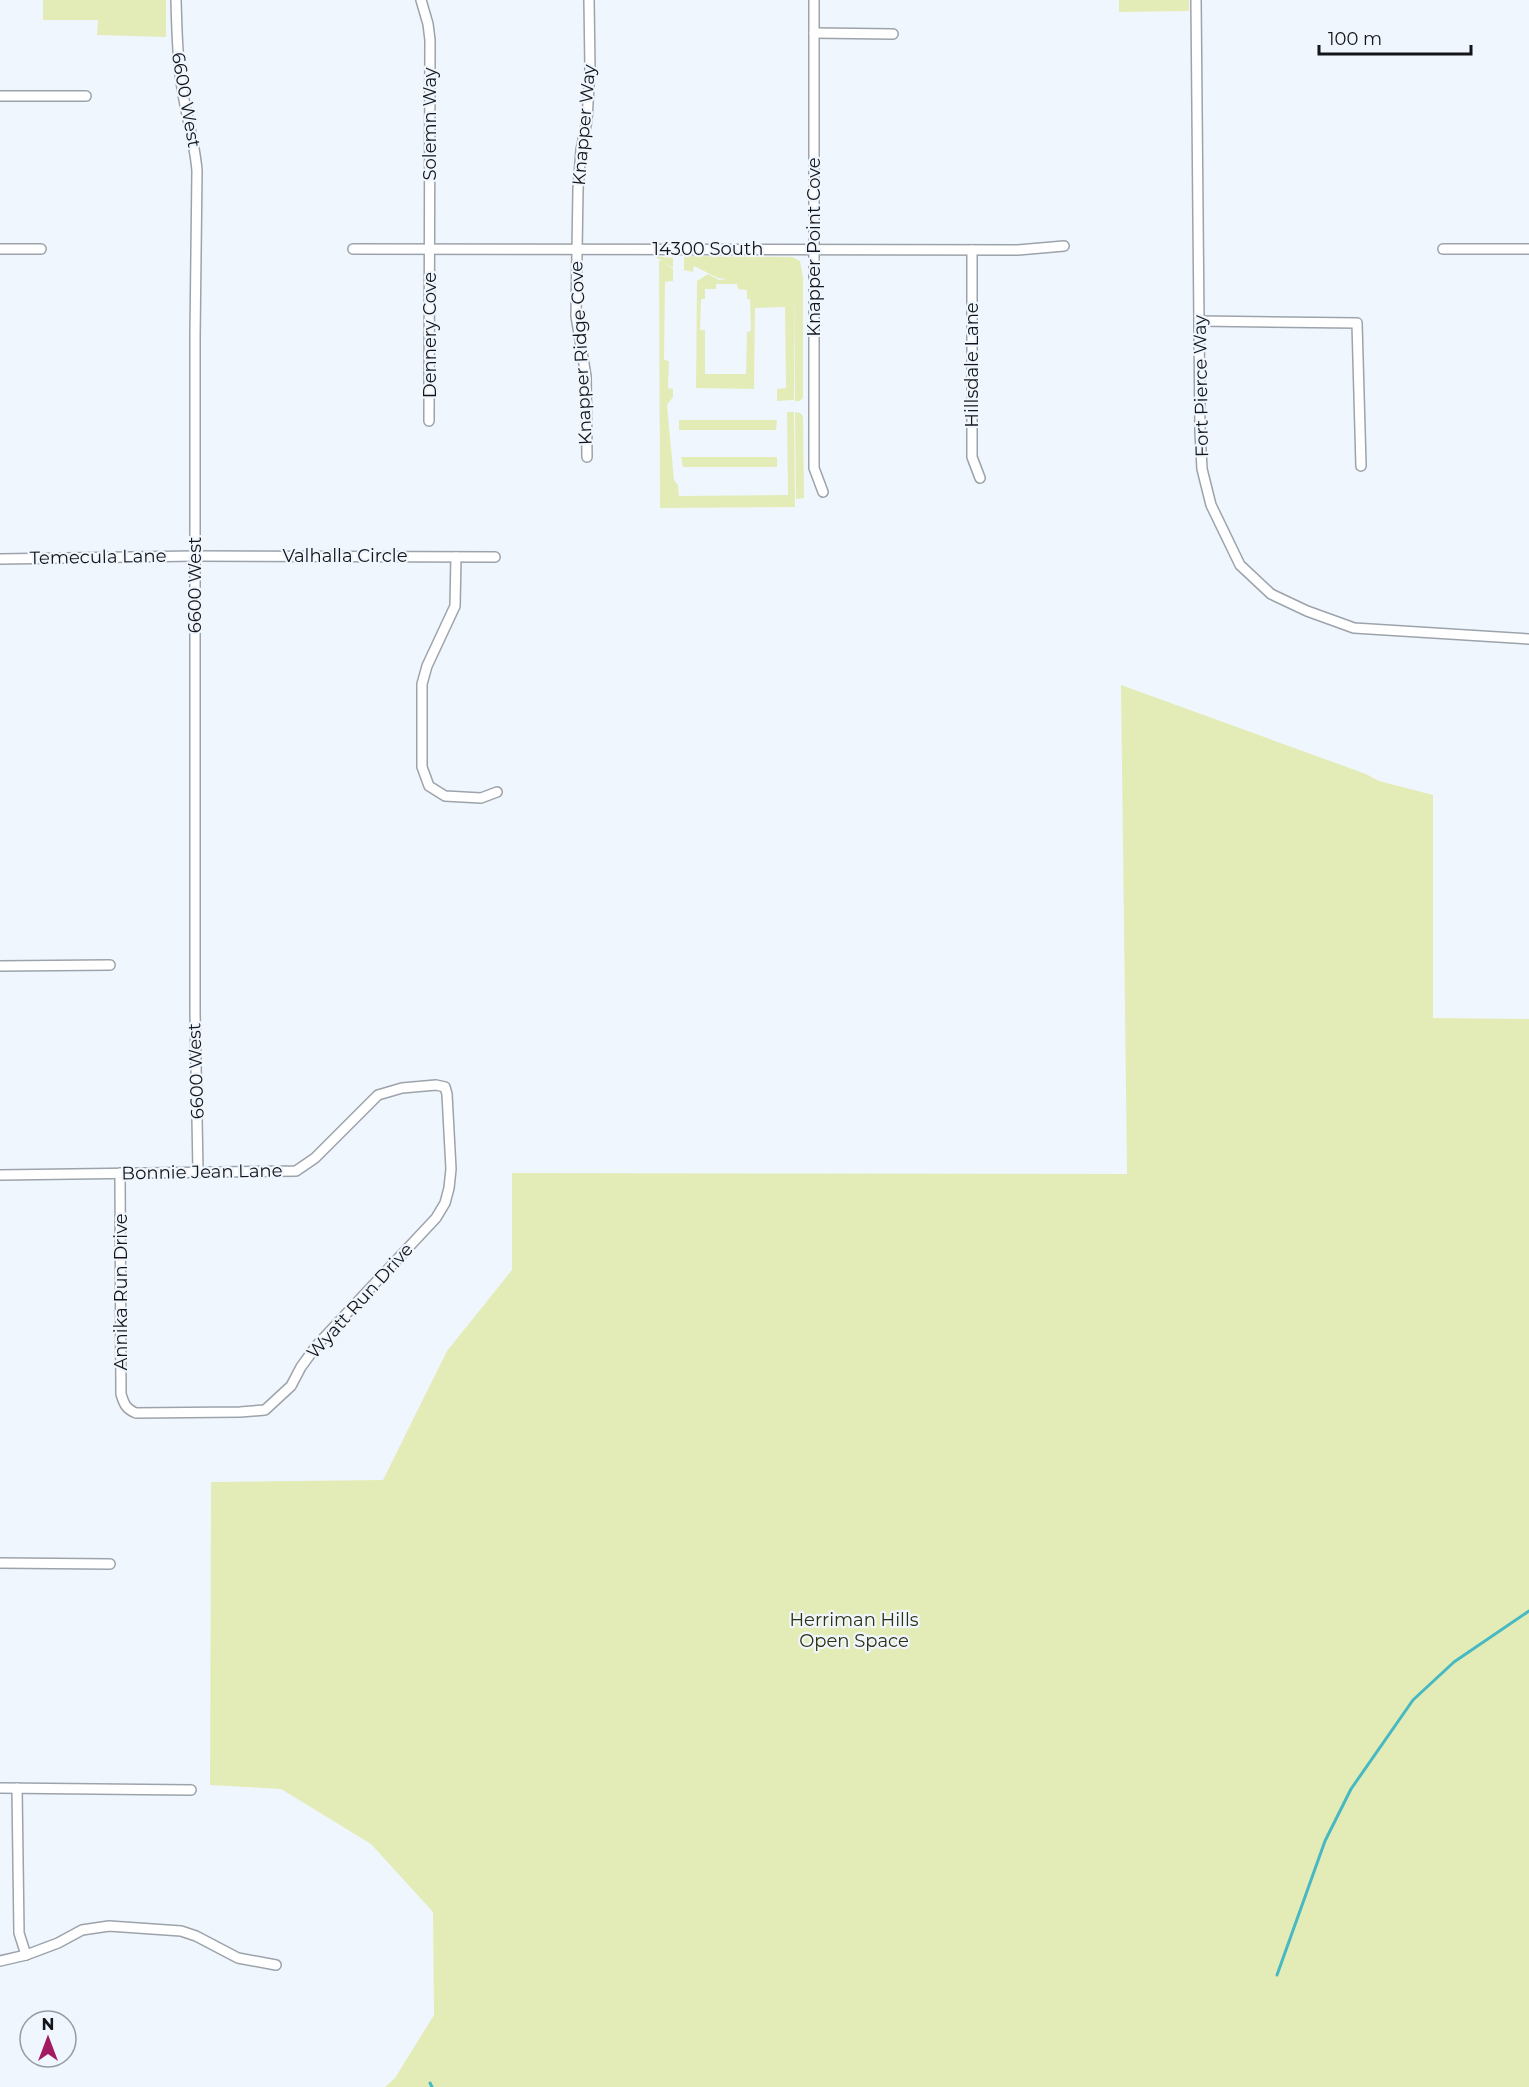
<svg xmlns="http://www.w3.org/2000/svg" width="1529" height="2087" font-family="Montserrat,sans-serif">
  <rect width="100%" height="100%" fill="#f0f6fe"/>
  <g fill="#e3ecb7" fill-rule="evenodd">
    <polygon points="43,0 166,0 166,37 97,35 98,20 43,20"/>
    <polygon points="1119,0 1189,0 1189,11 1119,12"/>
    <polygon points="654,256 673,258 673,268 663,262 673,269 673,281 665,282 664,360 669,361 668,388 673,389 673,397 667,405 674,480 678,485 679,496 788,495 787,412 794,412 795,507 660,508 659,261 662,261"/>
    <path d="M684 256 792 257 800 261 803 277V398L800 401H795V289L794 400 777 401V389L786 388 785 307 755 308 754 389 696 388 697 281 708 274 719 280 727 279 718 278 694 266 693 272 684 270ZM716 284H737L738 289 747 290V299H750L751 331 747 332 746 374H705V330H700L701 299H705V289H716Z"/>
    <polygon points="795,412 800,413 803,416 804,498 796,499"/>
    <polygon points="679,420 777,420 776,430 679,430"/>
    <polygon points="681,457 777,457 777,467 683,467"/>
    <polygon points="1121,685 1366,774 1379,781 1433,795 1433,1018 1529,1019 1529,2087 385,2087 395,2078 434,2015 433,1912 371,1844 281,1789 210,1785 211,1482 383,1480 447,1351 512,1270 512,1173 1127,1174"/>
  </g>
  <g fill="none" stroke-linecap="round" stroke-linejoin="round">
    <g stroke="#48b8c2" stroke-width="3">
      <polyline points="1277,1975 1325,1841 1351,1789 1413,1700 1454,1662 1529,1611"/>
      <polyline points="430,2083 432,2087"/>
    </g>
    <g stroke="#9da3aa" stroke-width="12">
      <g id="minor">
        <path d="M176 0C177 30 177 59 182 88 186 116 195 143 197 171L195 336V1012L198 1171"/>
        <polyline points="421,0 428,24 430,40 429,421"/>
        <polyline points="814,0 814,468 823,492"/>
        <polyline points="1196,0 1200,432 1202,469 1211,505 1240,565 1271,594 1307,611 1354,628 1529,639"/>
        <polyline points="814,33 893,34"/>
        <polyline points="0,96 86,96"/>
        <polyline points="0,249 41,249"/>
        <polyline points="353,249 1018,250 1064,246"/>
        <polyline points="1443,249 1529,249"/>
        <polyline points="972,250 972,457 980,478"/>
        <polyline points="1199,321 1357,323 1361,466"/>
        <polyline points="587,457 586,376 576,316 578,189 581,150 587,120 590,69 589,0"/>
        <polyline points="456,557 455,606 427,666 422,684 422,767 429,786 445,796 481,798 497,792"/>
        <polyline points="0,559 195,556 495,557"/>
        <polyline points="0,966 110,965"/>
        <path d="M0 1175 296 1171 315 1158 378 1095 402 1088 436 1085 445 1087 447 1094 451 1169 449 1188 445 1203 436 1218 317 1345 301 1367 291 1386 265 1410 240 1412 136 1413C126 1409 124 1404 121 1394L120 1173"/>
        <polyline points="0,1563 110,1564"/>
        <polyline points="0,1788 191,1790"/>
        <polyline points="17,1788 19,1933 26,1955"/>
        <polyline points="0,1961 26,1955 58,1943 82,1930 109,1926 181,1931 196,1936 238,1958 276,1965"/>
      </g>
    </g>
    <use href="#minor" stroke="#fff" stroke-width="9"/>
  </g>
  <g text-anchor="middle" dominant-baseline="central" stroke-width="4.5" stroke-linejoin="round" paint-order="stroke">
    <g font-size="18" fill="#131518" stroke="#f0f6fe">
      <text transform="translate(186 100) rotate(80)">6600 West</text>
      <text transform="translate(430 124) rotate(-90)">Solemn Way</text>
      <text transform="translate(584 125) rotate(-85)">Knapper Way</text>
      <text transform="translate(814 247) rotate(-90)">Knapper Point Cove</text>
      <text x="708" y="249">14300 South</text>
      <text transform="translate(430 335) rotate(-90)">Dennery Cove</text>
      <text transform="translate(581 353) rotate(-93)">Knapper Ridge Cove</text>
      <text transform="translate(972 365) rotate(-90)">Hillsdale Lane</text>
      <text transform="translate(1201 386) rotate(-91)">Fort Pierce Way</text>
      <text x="345" y="556">Valhalla Circle</text>
      <text transform="translate(98 557) rotate(-1)">Temecula Lane</text>
      <text transform="translate(195 585) rotate(-90)">6600 West</text>
      <text transform="translate(196 1071) rotate(-92)">6600 West</text>
      <text transform="translate(202 1172) rotate(-1)">Bonnie Jean Lane</text>
      <text transform="translate(121 1292) rotate(-90)">Annika Run Drive</text>
      <text transform="translate(360 1301) rotate(-48)">Wyatt Run Drive</text>
    </g>
    <g font-size="18" fill="#2e3211" stroke="#f0f6fe">
      <text x="854" y="1620">Herriman Hills<tspan x="854" dy="21">Open Space</tspan></text>
    </g>
  </g>
  <g transform="translate(48 2039)"><circle r="28" fill="#f0f6fe" stroke="#989ca2" stroke-width="1.5"/>
  <path d="M0-4.5L10 22L0 15L-10 22Z" fill="#a31a63"/>
  <text y="-9" font-size="16" font-weight="bold" text-anchor="middle" fill="#131518">N</text>
  </g>
  <path d="M1319 45v9h152v-9" fill="none" stroke="#131518" stroke-width="3"/>
  <text x="1328" y="45" font-size="18" fill="#131518" stroke="#f0f6fe" stroke-width="4.5" paint-order="stroke">100 m</text>
</svg>
